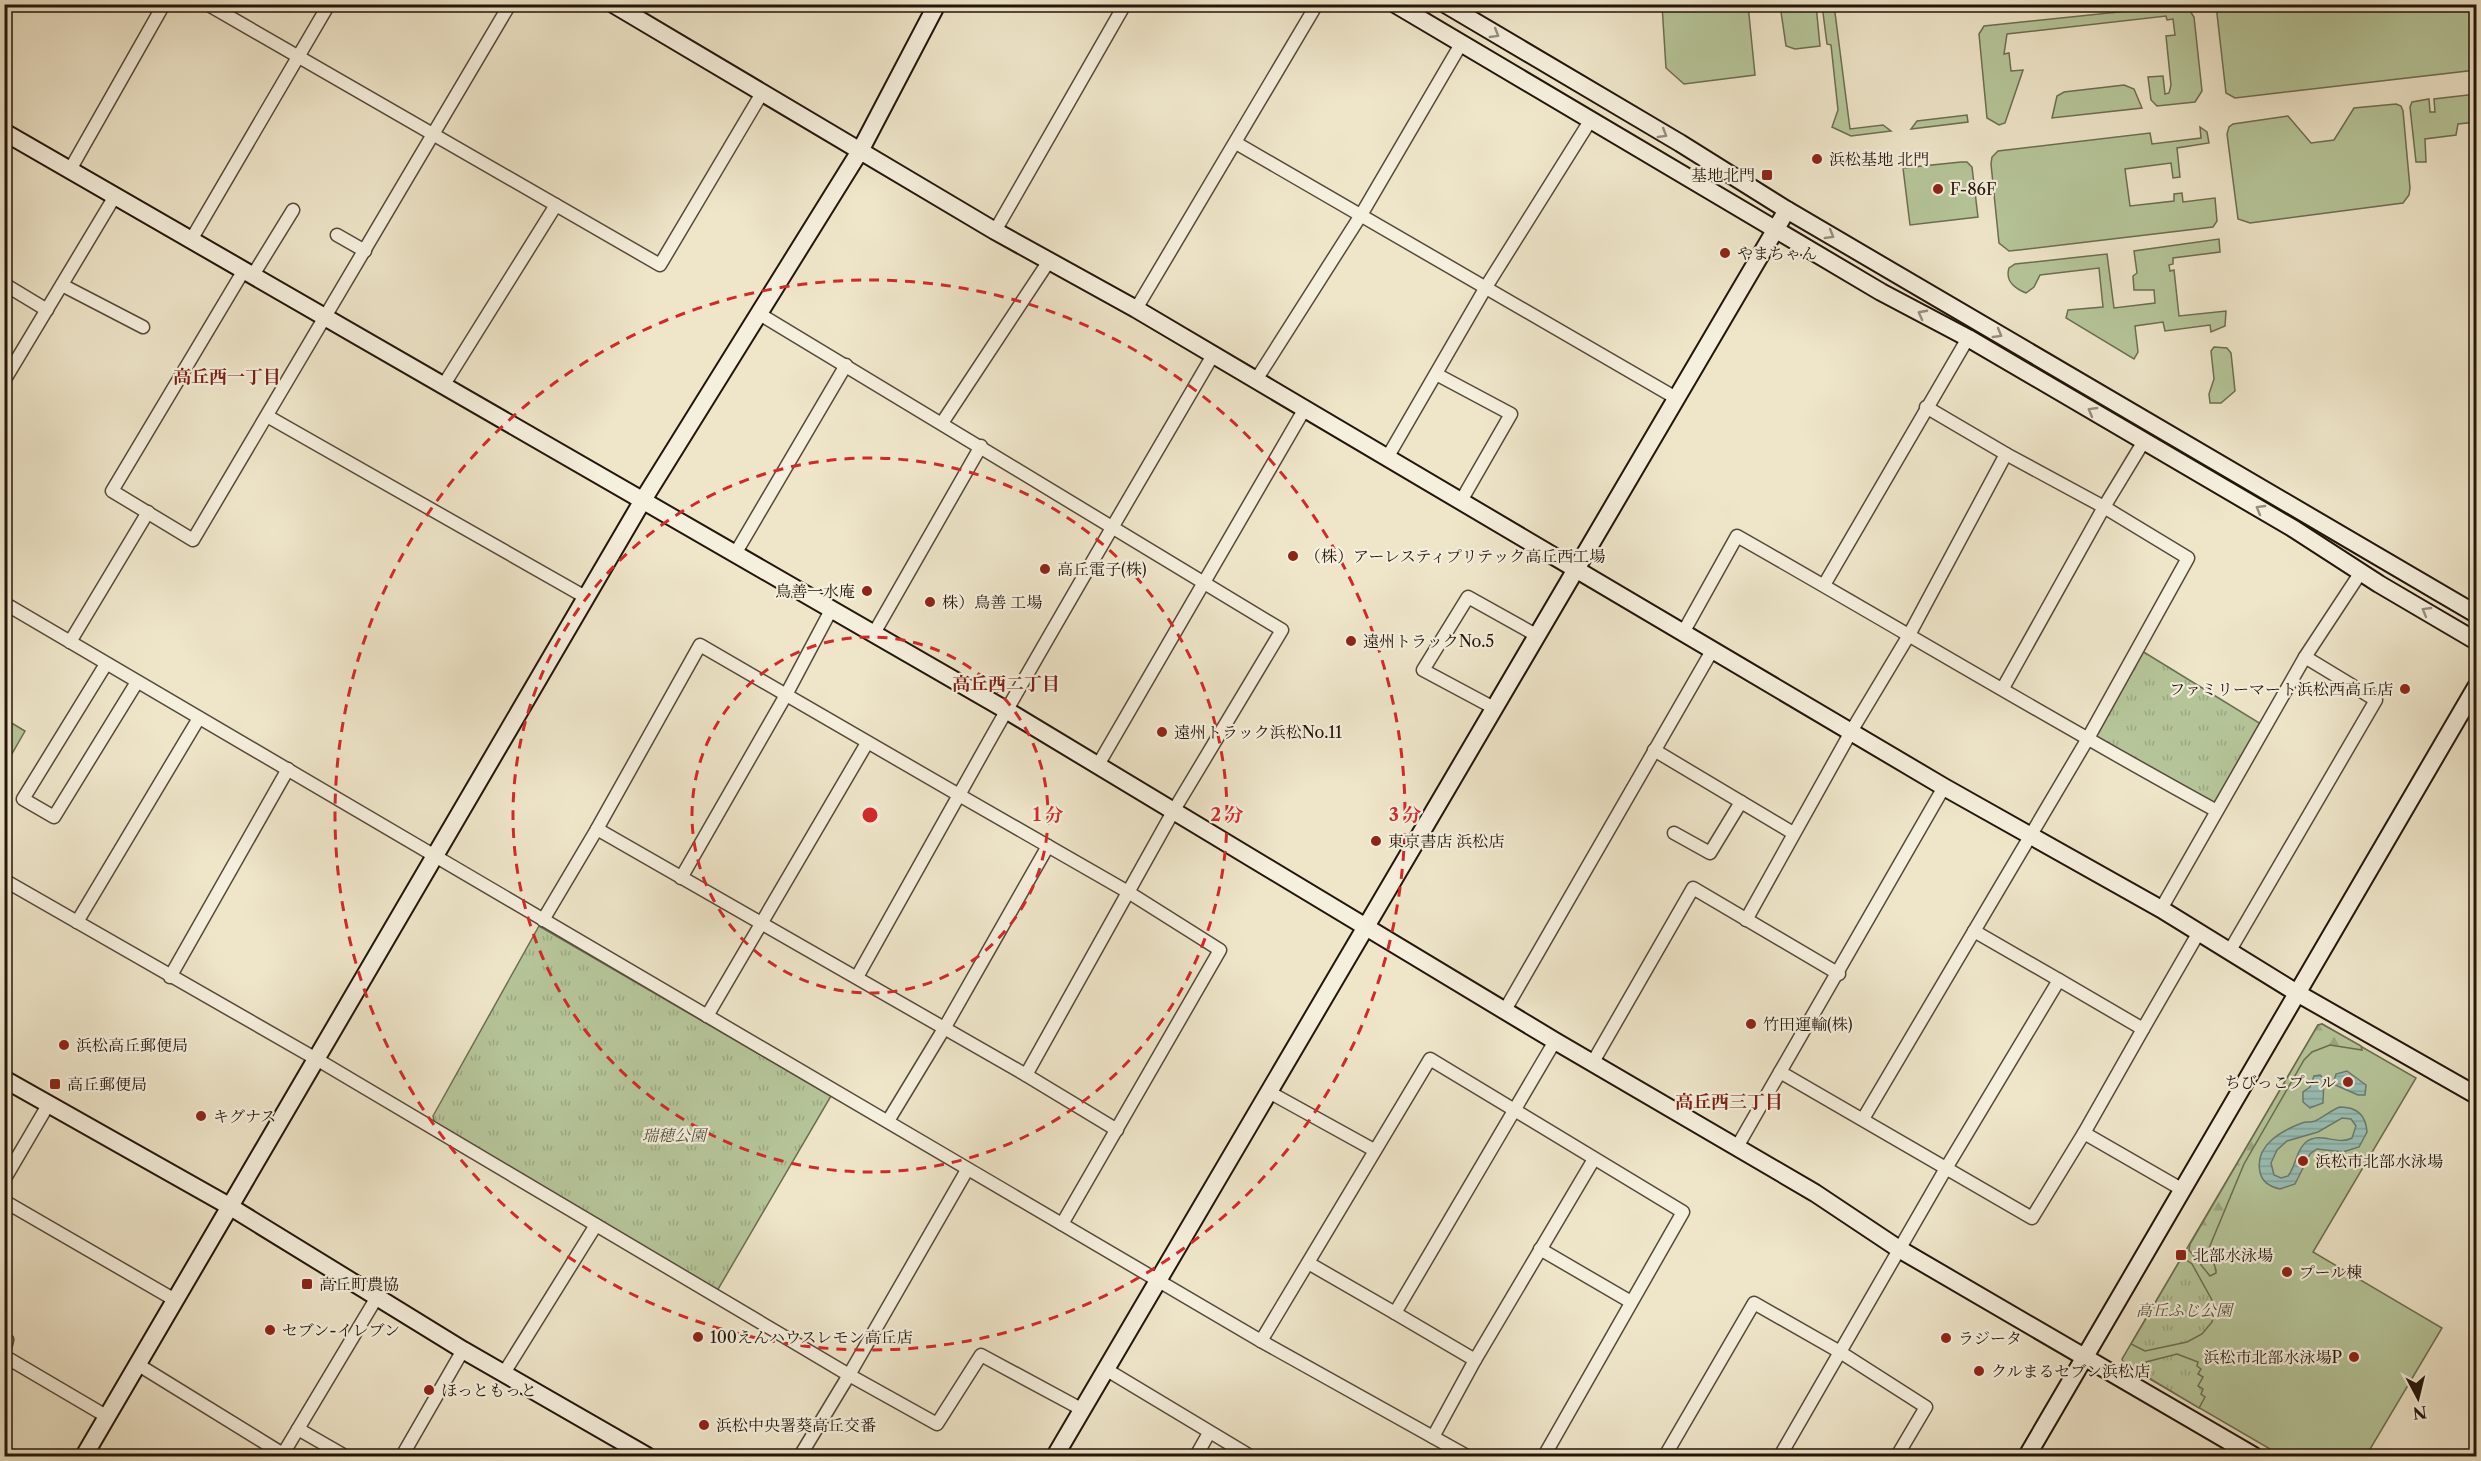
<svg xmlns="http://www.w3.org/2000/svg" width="2481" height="1461" font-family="'Libre Caslon Text','Noto Serif JP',serif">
  <defs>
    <pattern id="forest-firs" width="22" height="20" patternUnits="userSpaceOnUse" patternTransform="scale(1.5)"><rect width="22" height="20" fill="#b6c69a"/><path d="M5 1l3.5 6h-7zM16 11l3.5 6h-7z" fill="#9ca983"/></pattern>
    <pattern id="park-tufts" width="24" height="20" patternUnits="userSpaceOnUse" patternTransform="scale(1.5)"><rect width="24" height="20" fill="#b6c69a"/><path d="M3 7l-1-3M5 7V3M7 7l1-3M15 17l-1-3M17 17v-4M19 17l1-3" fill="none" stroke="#9ca983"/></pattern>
    <pattern id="water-rules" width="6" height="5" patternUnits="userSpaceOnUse" patternTransform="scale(1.5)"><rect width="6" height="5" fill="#9ac0b7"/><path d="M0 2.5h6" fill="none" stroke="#84a49c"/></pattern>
  </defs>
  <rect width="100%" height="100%" fill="#efe6ca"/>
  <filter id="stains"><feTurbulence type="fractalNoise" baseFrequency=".00333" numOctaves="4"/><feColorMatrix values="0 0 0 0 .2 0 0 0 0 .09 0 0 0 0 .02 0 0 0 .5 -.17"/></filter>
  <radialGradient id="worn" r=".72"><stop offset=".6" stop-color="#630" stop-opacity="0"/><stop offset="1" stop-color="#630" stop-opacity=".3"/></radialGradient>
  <g fill="#b6c69a" stroke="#6c6e52" stroke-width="1.5">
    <polygon points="1662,5 1748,5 1755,75 1684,84 1666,68"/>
    <polygon points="1780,5 1816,5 1820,46 1795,49 1786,46"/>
    <polygon points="1822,5 1834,5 1850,129 1883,125 1891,131 1851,136 1832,127 1838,110 1831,45 1827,44"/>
    <polygon points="2186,5 2194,17 2202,91 2195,102 2157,106 2151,100 2148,77 2163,76 2165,94 2169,93 2171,85 2166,36 2175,35 2173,19 2167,20 2166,16 2007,34 2004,54 2009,53 2011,71 2023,70 2005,123 1999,125 1987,118 1979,34 1984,26"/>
    <polygon points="2216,5 2476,5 2476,70 2235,98 2226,93"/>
    <polygon points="2124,85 2134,89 2142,108 2052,118 2057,96 2064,92"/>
    <polygon points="2476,94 2476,122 2458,124 2456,135 2425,139 2426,162 2416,162 2410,107 2412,102 2429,99 2430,112 2435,112 2434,99"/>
    <polygon points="2396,104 2401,106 2403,111 2410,188 2409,195 2403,203 2250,223 2238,219 2227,134 2229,127 2233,124 2288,116 2311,143 2334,140 2354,108"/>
    <polygon points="1967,115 1968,122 1911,129 1917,121"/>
    <polygon points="2200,127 2207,132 2209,143 2177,148 2180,177 2173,178 2171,163 2125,169 2130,206 2174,201 2174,194 2182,193 2183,202 2215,198 2217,221 2213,227 2019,250 2009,251 1999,243 1991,164 1992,157 1998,151 2150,133 2152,144 2201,138"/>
    <polygon points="1961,162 1967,162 1972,167 1978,217 1910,225 1903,168"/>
    <path d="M2219 239 2220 252 2173 258V264L2169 265 2170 271 2174 270 2179 316 2226 311 2225 326 2211 332 2210 325 2165 331 2163 322 2135 326 2138 352 2134 359 2066 318 2068 310 2103 307 2099 268 2040 275 2034 287 2026 293C2014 288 2005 281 2009 268L2015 264 2107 254 2114 308 2155 303 2154 290H2134L2133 276 2137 273 2134 251Z"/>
    <polygon points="2214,347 2227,348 2231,353 2235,391 2221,403 2210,403 2209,394 2214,379 2211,351"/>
    <polygon points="2322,1024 2416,1078 2313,1252 2442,1328 2366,1456 2282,1456 2124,1364 2122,1359 2318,1025"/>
  </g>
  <polygon fill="url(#forest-firs)" stroke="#6c6e52" stroke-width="1.5" points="2322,1024 2361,1046 2362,1050 2330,1045 2312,1052 2304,1060 2244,1164 2209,1248 2216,1270 2216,1273 2210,1276 2189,1250 2190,1244 2318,1025"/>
  <g fill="url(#park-tufts)" stroke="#6c6e52" stroke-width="1.5">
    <polygon points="2142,651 2261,724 2214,805 2096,737"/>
    <polygon points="5,719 25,731 5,766"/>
    <polygon points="539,926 831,1096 717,1291 435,1125 433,1116"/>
    <polygon points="2182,1257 2192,1264 2212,1300 2215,1311 2212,1322 2202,1334 2187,1342 2145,1351 2131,1344"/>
    <polygon points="2177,1354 2198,1362 2197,1366 2201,1369 2198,1374 2203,1377 2198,1386 2203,1389 2201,1394 2205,1397 2199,1408 2139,1372 2146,1362"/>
  </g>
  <g fill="url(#water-rules)" stroke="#6a7c72" stroke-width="1.5" fill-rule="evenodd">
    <polygon points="2347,1071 2366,1085 2365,1095 2358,1095 2333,1084 2336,1074"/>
    <polygon points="2320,1075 2324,1079 2323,1103 2310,1108 2303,1102 2303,1092 2310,1087 2314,1076"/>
    <path d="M2340 1107C2357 1107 2366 1115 2367 1132L2359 1147 2343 1152 2317 1149 2310 1154 2295 1184 2280 1189C2271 1187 2262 1183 2260 1172 2254 1145 2283 1130 2302 1123 2306 1121 2310 1123 2315 1121 2324 1117 2331 1110 2340 1107ZM2342 1118 2351 1119 2356 1126 2352 1138C2337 1146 2321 1131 2306 1142 2296 1150 2296 1166 2288 1176L2281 1178 2274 1175 2271 1163 2277 1150 2287 1141 2318 1132Z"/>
  </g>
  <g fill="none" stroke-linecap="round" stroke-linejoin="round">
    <g stroke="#56493b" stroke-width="15">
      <g id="street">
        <polyline points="207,4 660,265 762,93"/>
        <polyline points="1236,143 1676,398"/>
        <polyline points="71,168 164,4"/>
        <polyline points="995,231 1125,4"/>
        <polyline points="337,235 365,251"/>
        <polyline points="191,240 329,4"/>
        <polyline points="244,270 112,491 193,540 510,4"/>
        <polyline points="253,275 293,210"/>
        <polyline points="4,284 47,310"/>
        <polyline points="62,285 143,327"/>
        <polyline points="1136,309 1317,4"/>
        <path d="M758 313 1282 630 1174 810 1026 1075 597 829 700 645 959 795C1041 647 1128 501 1213 355"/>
        <polyline points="1436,374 1511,414 1461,501"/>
        <polyline points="1256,380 1361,215 1461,44"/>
        <polyline points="4,381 115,196"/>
        <polyline points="443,386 556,205"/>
        <polyline points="1926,407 2006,454"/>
        <polyline points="267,416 587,598"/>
        <polyline points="942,423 1049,261"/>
        <polyline points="1387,458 1486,287 1590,121"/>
        <polyline points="735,554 846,365"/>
        <polyline points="1824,585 1968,338"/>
        <polyline points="4,603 1261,1341 1467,1456"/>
        <path d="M1684 631 1737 536C1897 627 2054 722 2215 810"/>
        <polyline points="873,635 981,446"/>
        <polyline points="70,642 148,512"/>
        <polyline points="106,664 23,799 54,817 137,682"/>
        <polyline points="2003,688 2104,507 2144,441"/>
        <polyline points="1494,708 1423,670 1468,597 1536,635"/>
        <polyline points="1654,750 1793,833"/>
        <polyline points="1098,765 1304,410"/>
        <polyline points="1674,833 1710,853 1741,802"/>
        <polyline points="681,878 786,695 831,610"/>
        <polyline points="4,880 318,1060 849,1375 967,1170"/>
        <polyline points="2161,909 2305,657 2361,572"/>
        <polyline points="543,920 597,829"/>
        <polyline points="1746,920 1852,730 1909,635 2006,454 2104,507 2188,558 2087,740 1863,1119"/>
        <polyline points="77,922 199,718"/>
        <polyline points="1974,931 2059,980"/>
        <polyline points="2229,952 2376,700 2305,657"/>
        <polyline points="170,977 288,769"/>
        <polyline points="857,977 959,795 1128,892 1220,950 1062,1224"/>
        <polyline points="1505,1010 1713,649"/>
        <polyline points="707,1016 867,743"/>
        <polyline points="1555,1041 1395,1313 1475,1360 1594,1159"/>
        <polyline points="1593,1062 1693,888 1839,974"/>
        <polyline points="1780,1072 1944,787"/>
        <polyline points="1026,1075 1117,1130"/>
        <polyline points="1269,1092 1374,1150"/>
        <polyline points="888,1121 945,1027 1048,846"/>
        <polyline points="2084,1133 2183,1190"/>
        <polyline points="1737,1147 1780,1072 2032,1218 2084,1133 2143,1029"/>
        <polyline points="4,1180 48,1105"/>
        <polyline points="4,1201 175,1300"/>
        <polyline points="1540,1249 1631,1302"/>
        <polyline points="1310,1264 1395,1313"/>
        <polyline points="4,1338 7,1340 4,1352"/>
        <polyline points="1261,1341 1430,1059 1683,1212 1544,1456"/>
        <polyline points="4,1356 106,1416"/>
        <polyline points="137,1364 283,1454 282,1456"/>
        <polyline points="1107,1370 1250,1456"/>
        <polyline points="504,1373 596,1225"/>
        <polyline points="298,1429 345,1456"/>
        <polyline points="1433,1437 1475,1360"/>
        <polyline points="283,1454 377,1297"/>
        <polyline points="402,1456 463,1350"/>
        <polyline points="800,1456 849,1375 937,1424 981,1355 1083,1410"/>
        <polyline points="1196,1456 1209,1433"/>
        <polyline points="1665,1456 1754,1303 1840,1352 1926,1407 1897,1456"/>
        <polyline points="1780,1456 1945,1170 2059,980 2143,1029 2199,932"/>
      </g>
    </g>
    <g stroke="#23150b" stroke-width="20">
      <g id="secondary">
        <polyline points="613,4 995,231 1136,309 1944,787 2161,909 2297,993 2476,1095"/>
        <polyline points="1395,4 1881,292 1968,338 2294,529 2379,584 2476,641"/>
        <polyline points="1445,4 1680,143 1787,210 2476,614"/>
        <polyline points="4,132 1006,710 1555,1041 1815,1193 1899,1249 2254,1456"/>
        <polyline points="4,1079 229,1206 463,1350 647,1456"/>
        <polyline points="84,1456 643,500 860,151 937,4"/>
        <polyline points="1055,1456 1787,210"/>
        <polyline points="2027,1456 2476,687"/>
      </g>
    </g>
    <use href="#street" stroke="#f5efdd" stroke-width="12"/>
    <use href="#secondary" stroke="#f5efdd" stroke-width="16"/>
  </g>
  <defs><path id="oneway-chevron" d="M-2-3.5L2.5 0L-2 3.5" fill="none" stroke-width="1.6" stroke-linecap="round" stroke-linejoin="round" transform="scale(1.5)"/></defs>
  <g stroke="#968d7e">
    <use href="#oneway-chevron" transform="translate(1495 34) rotate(31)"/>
    <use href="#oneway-chevron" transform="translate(1663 134) rotate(31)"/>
    <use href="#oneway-chevron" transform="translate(1830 235) rotate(30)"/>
    <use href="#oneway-chevron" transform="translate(1922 314) rotate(-152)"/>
    <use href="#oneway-chevron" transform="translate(1998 334) rotate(30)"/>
    <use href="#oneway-chevron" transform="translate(2092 411) rotate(-150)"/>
    <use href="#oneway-chevron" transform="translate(2260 509) rotate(-150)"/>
    <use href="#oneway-chevron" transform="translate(2426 611) rotate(-150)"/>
  </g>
  <g fill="none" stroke="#d62828" stroke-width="3" stroke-dasharray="10 8">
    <circle cx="870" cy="815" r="178"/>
    <circle cx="870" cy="815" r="357"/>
    <circle cx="870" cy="815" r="535"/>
  </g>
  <g fill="#8f2418" stroke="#f5efdd" stroke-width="2">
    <circle cx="1817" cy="159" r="6"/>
    <rect x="1761" y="169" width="12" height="12" rx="3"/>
    <circle cx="1938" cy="189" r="6"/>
    <circle cx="1725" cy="253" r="6"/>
    <circle cx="1293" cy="556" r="6"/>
    <circle cx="1045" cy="569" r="6"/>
    <circle cx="867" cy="591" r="6"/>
    <circle cx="930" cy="602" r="6"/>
    <circle cx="1351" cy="641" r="6"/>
    <circle cx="2405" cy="689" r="6"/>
    <circle cx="1162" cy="732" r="6"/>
    <circle cx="1376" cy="841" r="6"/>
    <circle cx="1751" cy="1024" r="6"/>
    <circle cx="64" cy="1045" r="6"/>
    <circle cx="2348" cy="1082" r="6"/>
    <rect x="49" y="1078" width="12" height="12" rx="3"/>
    <circle cx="201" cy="1116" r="6"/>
    <circle cx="2303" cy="1161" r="6"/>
    <rect x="2175" y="1249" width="12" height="12" rx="3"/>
    <circle cx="2287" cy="1272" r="6"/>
    <rect x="301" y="1278" width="12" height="12" rx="3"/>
    <circle cx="270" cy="1330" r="6"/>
    <circle cx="698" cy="1337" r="6"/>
    <circle cx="1946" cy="1338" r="6"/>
    <circle cx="2354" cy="1357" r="6"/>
    <circle cx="1979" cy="1371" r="6"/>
    <circle cx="429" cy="1390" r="6"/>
    <circle cx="704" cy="1425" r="6"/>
  </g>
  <g text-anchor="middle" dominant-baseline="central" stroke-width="4.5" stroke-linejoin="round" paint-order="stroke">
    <g font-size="16" fill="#23150b" stroke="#f5efdd" text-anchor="start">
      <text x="1829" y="159">浜松基地 北門</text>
      <text x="1755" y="175" text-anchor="end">基地北門</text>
      <text x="1950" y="189">F-86F</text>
      <text x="1737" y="253">やまちゃん</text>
      <text x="1305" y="556">（株）アーレスティプリテック高丘西工場</text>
      <text x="1057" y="569">高丘電子(株)</text>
      <text x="855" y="591" text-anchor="end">鳥善一水庵</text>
      <text x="942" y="602">株）鳥善 工場</text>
      <text x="1363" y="641">遠州トラックNo.5</text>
      <text x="2393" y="689" text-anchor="end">ファミリーマート浜松西高丘店</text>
      <text x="1174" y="732">遠州トラック浜松No.11</text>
      <text x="1388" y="841">東京書店 浜松店</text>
      <text x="1763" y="1024">竹田運輸(株)</text>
      <text x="76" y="1045">浜松高丘郵便局</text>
      <text x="2336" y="1082" text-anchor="end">ちびっこプール</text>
      <text x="67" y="1084">高丘郵便局</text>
      <text x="213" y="1116">キグナス</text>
      <text x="2315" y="1161">浜松市北部水泳場</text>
      <text x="2193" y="1255">北部水泳場</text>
      <text x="2299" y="1272">プール棟</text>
      <text x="319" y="1284">高丘町農協</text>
      <text x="282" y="1330">セブン-イレブン</text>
      <text x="710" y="1337">100えんハウスレモン高丘店</text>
      <text x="1958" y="1338">ラジータ</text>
      <text x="2342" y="1357" text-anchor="end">浜松市北部水泳場P</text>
      <text x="1991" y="1371">クルまるセブン浜松店</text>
      <text x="441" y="1390">ほっともっと</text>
      <text x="716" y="1425">浜松中央署葵高丘交番</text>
    </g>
    <g font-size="16" font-style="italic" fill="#56533d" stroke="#f5efdd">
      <text x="674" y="1135">瑞穂公園</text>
      <text x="2184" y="1310">高丘ふじ公園</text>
    </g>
    <g font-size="18" font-weight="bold" fill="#7a1f14" stroke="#f5efdd">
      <text x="227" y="377">高丘西一丁目</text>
      <text x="1006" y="684">高丘西二丁目</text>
      <text x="1729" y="1102">高丘西三丁目</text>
    </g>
  </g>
  <circle cx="870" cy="815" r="9" fill="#d62828" stroke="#f5efdd" stroke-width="3"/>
  <g font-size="18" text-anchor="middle" font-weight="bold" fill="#d62828" stroke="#f5efdd" stroke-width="4.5" stroke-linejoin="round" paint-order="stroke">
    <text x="1048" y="821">1 分</text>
    <text x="1227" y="821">2 分</text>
    <text x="1405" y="821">3 分</text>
  </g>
  <rect width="2481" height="1461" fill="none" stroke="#efe6ca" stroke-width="24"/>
  <rect x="6" y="6" width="2469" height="1449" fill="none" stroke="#23150b" stroke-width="3"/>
  <rect x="12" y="12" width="2457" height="1437" fill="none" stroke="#23150b" stroke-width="1.5"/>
  <g transform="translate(2418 1398) rotate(173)" stroke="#f5efdd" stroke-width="4.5" paint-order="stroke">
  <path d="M0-4.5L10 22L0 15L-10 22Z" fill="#23150b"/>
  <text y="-9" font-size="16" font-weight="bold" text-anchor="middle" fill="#23150b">N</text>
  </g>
  <rect width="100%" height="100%" filter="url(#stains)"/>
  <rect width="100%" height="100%" fill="url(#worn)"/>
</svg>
